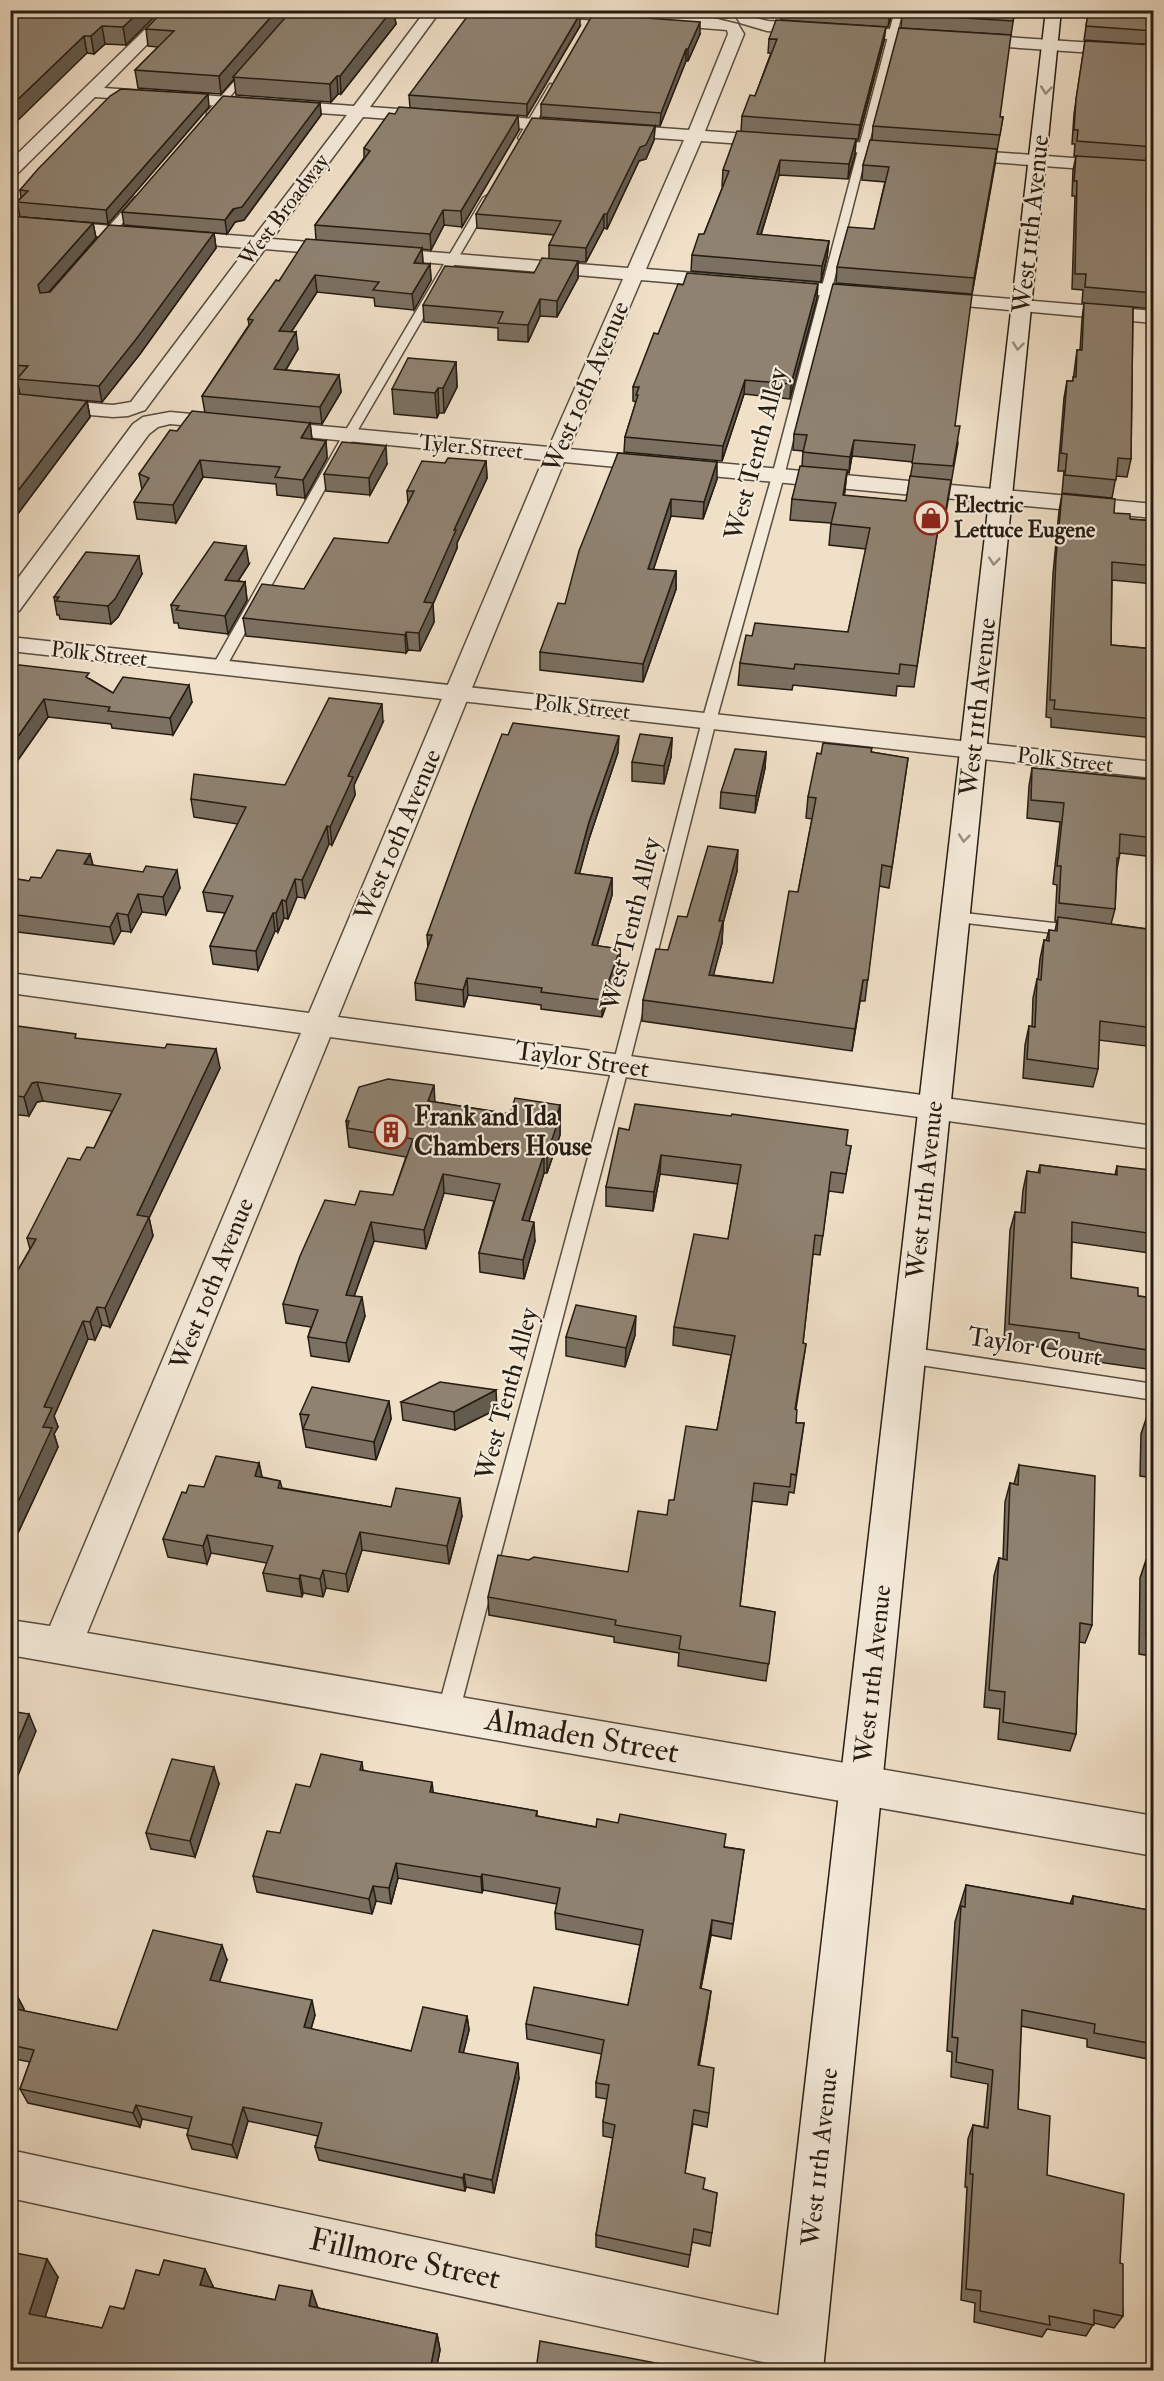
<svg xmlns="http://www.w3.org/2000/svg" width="1164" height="2381" font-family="'IM FELL Double Pica',serif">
  <rect width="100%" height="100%" fill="#f0e0c8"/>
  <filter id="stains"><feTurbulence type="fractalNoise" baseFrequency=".00333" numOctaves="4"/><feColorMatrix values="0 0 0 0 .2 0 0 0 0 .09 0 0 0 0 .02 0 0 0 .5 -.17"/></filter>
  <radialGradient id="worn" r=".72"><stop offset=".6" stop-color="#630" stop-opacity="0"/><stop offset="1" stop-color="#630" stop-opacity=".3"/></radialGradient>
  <polygon fill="#cdbfa9" stroke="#796e5e" stroke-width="1.5" points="613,11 731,11 728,18"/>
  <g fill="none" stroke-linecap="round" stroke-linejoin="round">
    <g stroke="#584d40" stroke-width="3">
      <g id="service">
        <polygon points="895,10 903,10 784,476 716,721 629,1065 459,1713 456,1720 448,1723 440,1720 437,1713 613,1065 702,721 772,476"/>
        <polygon points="247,67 254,69 213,116 207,116 207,112"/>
        <polygon points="550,84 557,86 526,140 520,140 518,138"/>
        <polygon points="488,195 493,198 355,435 226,667 219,671 214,670 212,667 343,435 483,198"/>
        <polygon points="135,197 143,199 103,246 95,246 95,242"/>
        <polygon points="955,912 1080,926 1088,931 1080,936 949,921 947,917"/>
        <polygon points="907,1347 1154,1384 1154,1400 907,1363 900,1360 897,1355 900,1350"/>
      </g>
    </g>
    <g stroke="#584d40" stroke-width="3">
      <g id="minor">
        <path d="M165 10H181L104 88 354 106 426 10H441L370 107 689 130 728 34 727 30 527 14 520 10H599L713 18 738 24 744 34 705 131 1154 164V174L701 141 646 269 876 288 883 290 886 294 883 298 876 300 641 280 569 449 1154 504V518L564 462 338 1017 1154 1126V1149L330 1037 87 1633 1154 1816V1856L10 1655V1620L50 1626 301 1033 10 993V973L309 1013 543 460 170 424 158 427 149 434 19 611 10 613V589L133 424 143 417 170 412 549 447 623 279 265 249 145 410 128 416 113 417 10 408V396L113 405 131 402 247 248 10 229V218L254 237 347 115 95 97 16 175 10 176V161ZM363 117 684 140 628 268 272 239Z"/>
        <polygon points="737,10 752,10 751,17 768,21 1154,47 1154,57 767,31 740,23 735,15"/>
        <polygon points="927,292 1154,311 1154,323 920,302 917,298 920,294"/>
        <polygon points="10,2150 800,2320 818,2327 825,2345 818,2363 800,2370 10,2198"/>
      </g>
    </g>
    <g stroke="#584d40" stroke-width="3">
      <polygon id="tertiary" points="10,637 1154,762 1154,778 10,651"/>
    </g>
    <g stroke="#251c12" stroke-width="3">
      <polygon id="secondary" points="1046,10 1061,10 823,2370 772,2370"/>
    </g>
    <use href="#service" fill="#f5ebdb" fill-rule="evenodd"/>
    <use href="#minor" fill="#f5ebdb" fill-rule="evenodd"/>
    <use href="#tertiary" fill="#f5ebdb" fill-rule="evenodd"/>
    <use href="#secondary" fill="#f5ebdb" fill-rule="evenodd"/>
  </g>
  <g fill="#7b7061" stroke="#251c12" stroke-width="1.5" fill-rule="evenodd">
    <polygon points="10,10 161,10 126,45 105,44 94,54 87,53"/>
    <polygon points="781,10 893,10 888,27 781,20"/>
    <polygon points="1015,10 1011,35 901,28 902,14"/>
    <polygon points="1089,10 1154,10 1154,45 1084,40 1088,13 1089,13"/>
    <polygon points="395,19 396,24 341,94 338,94 331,102 236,95 234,79 221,94 138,88 135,70 158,47 148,46 146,29"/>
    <polygon points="580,26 527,116 410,108 409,95"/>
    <polygon points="700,34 688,61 686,61 660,126 541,117 541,104"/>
    <polygon points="769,39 884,41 858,140 856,140 855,154 848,179 779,175 761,235 829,241 827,257 821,282 691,271 692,255 704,234 723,186 722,186 723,170 741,131 742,116 755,96 771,53 768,53"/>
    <polygon points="1085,41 1154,45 1154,309 1133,307 1131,459 1127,477 1116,476 1112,498 1062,493 1064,471 1058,471 1064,398 1067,381 1073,381 1077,350 1080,350 1082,319 1084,303 1082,303 1083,290 1072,289 1075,196 1072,196 1073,170 1076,156 1074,156 1075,144 1072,144 1074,114"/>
    <polygon points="320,103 321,115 244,220 235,222 227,234 124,225 122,212"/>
    <polygon points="209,107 108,224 20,217 17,202 21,198 20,190"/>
    <polygon points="1003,117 972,294 836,283 837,267 874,229 885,182 862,180 863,165 872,140 873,126"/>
    <polygon points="655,126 654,140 646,159 639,161 607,229 604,228 586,262 578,262 578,278 557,317 540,316 528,342 498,340 498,328 424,322 423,305 534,273 549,259 549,245 554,235 477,228 476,214"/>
    <polygon points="519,130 462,227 444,225 431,250 422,249 423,264 430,264 431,280 414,310 375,306 374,298 317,292 291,332 298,349 286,370 339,375 341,392 322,424 310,423 312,439 326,441 327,458 305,498 277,495 276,484 203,477 176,523 137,519 134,502 142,490 139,474 177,431 205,413 202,396 249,325 248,319 279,281 316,240 315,225 364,158 364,148"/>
    <polygon points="10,216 93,223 96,238 48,292 214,233 216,248 140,354 102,402 56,398 87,401 90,417 14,519 10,518 10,393 20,394 17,381 10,380"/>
    <polygon points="817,298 790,399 744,394 722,461 624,452 625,437 636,402 633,401 633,387 658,334"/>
    <polygon points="456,362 457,387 444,413 439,413 437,418 394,414 392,389"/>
    <path d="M955 426 958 443 943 530 938 529 914 687 897 686 896 696 793 685 792 690 738 685 740 663 752 636 848 632 866 549 829 545 831 523 790 520 792 499 802 466 803 451 793 450 794 434ZM852 456 913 462 906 501 844 496 847 473H849Z"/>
    <polygon points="618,453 717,479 703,519 671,516 653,570 676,571 676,589 643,682 540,670 540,652 565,604"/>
    <polygon points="486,461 487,478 457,543 457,548 433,604 434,622 420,651 408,650 406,653 246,636 243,618 304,589 388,543 408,503 407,491 445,463"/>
    <polygon points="387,464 370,495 326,491 324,474"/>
    <polygon points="1062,494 1130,519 1154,521 1154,584 1112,580 1111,645 1154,649 1154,738 1051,727 1051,718 1046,717 1053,574 1059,511"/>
    <polygon points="249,564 238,581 245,582 247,600 228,634 179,628 178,623 174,623 171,605"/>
    <polygon points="142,574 118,617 111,624 60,619 59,615 57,615 54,597"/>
    <polygon points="10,665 90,679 113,693 192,702 173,735 112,728 111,724 48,717 11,770 14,779 10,784"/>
    <polygon points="383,722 354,785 355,795 332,845 329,844 305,898 297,897 288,919 284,918 278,932 275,931 258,970 213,964 210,946 225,913 207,911 203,892 238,824 194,817 191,799 285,785"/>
    <polygon points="672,738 671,757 664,784 632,781 632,762"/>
    <polygon points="618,752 589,839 579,874 612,878 612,895 597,946 620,949 620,966 602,1017 541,1009 541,1005 468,995 464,1007 416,1000 415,983 428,948 427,935"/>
    <polygon points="766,752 765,768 755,813 720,808 721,792"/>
    <polygon points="871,752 908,758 889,888 879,886 865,1001 860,1001 852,1051 642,1021 643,1000 668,950 687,917 737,871 723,923 722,943 713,975 773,983 798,892 812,819 806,818 808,797 821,754"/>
    <polygon points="1032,768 1154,780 1154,857 1120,853 1119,858 1117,869 1115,909 1111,924 1154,930 1154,1047 1099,1040 1098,1069 1093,1087 1023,1078 1025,1045 1029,1026 1032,1027 1033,998 1037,979 1038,979 1040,959 1044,940 1046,941 1049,930 1055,931 1057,921 1055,921 1057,885 1053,884 1060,822 1027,818 1029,786"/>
    <polygon points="90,854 93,865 180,888 166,915 142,912 131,932 121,931 114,944 10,931 10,878 29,881 41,878"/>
    <polygon points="10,1025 220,1068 149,1218 153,1236 110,1327 102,1325 95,1340 88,1339 54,1416 58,1427 54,1434 58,1447 17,1535 10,1533 10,1284 30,1249 27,1238 80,1160 94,1148 112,1111 43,1101 37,1102 29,1116 10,1114"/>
    <polygon points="435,1102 510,1114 560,1105 560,1135 547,1173 544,1173 529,1221 535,1241 524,1279 480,1272 479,1253 494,1201 444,1193 426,1249 374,1241 354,1296 365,1316 349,1362 311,1356 308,1337 311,1327 286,1323 283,1304 355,1205 393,1195 406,1157 349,1147 346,1121"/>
    <polygon points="629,1130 851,1146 843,1193 829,1191 820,1255 813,1254 803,1343 806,1344 796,1409 796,1423 804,1423 794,1493 789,1492 787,1505 752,1501 740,1606 775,1612 766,1681 678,1666 679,1653 614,1642 614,1637 489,1615 488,1597 529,1560 628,1572 667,1515 674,1500 717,1430 731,1355 673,1345 674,1327 728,1239 738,1184 660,1174 653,1211 606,1206 606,1187"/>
    <polygon points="1040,1165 1115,1175 1117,1166 1154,1182 1154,1239 1149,1253 1072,1242 1071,1278 1138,1296 1154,1298 1154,1370 1091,1361 1073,1357 1074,1352 1004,1342 1010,1230 1015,1212 1021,1213 1023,1190 1027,1171 1038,1173"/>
    <polygon points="635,1335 625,1367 566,1356 566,1337"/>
    <polygon points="389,1401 391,1419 376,1460 306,1447 300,1414"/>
    <polygon points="401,1402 497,1409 455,1430 403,1420"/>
    <polygon points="1147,1416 1154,1417 1154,1478 1140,1476 1141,1434"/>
    <polygon points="259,1463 262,1477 280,1481 282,1488 391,1507 462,1516 449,1564 362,1550 348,1592 326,1588 323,1597 303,1593 302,1597 267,1591 263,1573 267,1563 211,1553 207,1564 168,1557 163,1539 186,1493 204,1487"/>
    <polygon points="1019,1465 1092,1625 1085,1643 1079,1642 1076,1734 1070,1751 998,1739 1000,1709 984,1707 994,1576 999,1558 1003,1559 1005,1502 1010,1483 1014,1484"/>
    <polygon points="1146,1560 1154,1562 1154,1711 1152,1710 1151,1656 1139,1654 1140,1578"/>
    <polygon points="362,1762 363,1770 434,1793 537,1811 537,1816 596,1827 744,1850 731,1939 711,1935 701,1988 709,2006 699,2065 709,2113 707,2127 693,2124 685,2173 703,2189 717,2193 710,2246 692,2242 688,2267 596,2247 596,2235 613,2138 603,2136 603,2122 607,2099 596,2097 596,2083 602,2054 527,2039 526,2024 628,2005 640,1945 556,1929 555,1913 557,1904 483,1890 482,1893 398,1878 391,1904 376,1901 372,1914 257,1892 253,1876 310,1787"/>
    <polygon points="219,1784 195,1857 151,1849 146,1833"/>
    <polygon points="966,1885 1070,1904 1073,1896 1154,1911 1153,2060 1087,2047 1087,2039 1021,2026 1018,2109 1047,2175 1120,2263 1123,2316 1114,2328 1094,2323 1086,2336 1047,2329 1042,2337 974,2322 975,2303 961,2300 967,2187 965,2187 968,2139 973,2125 984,2127 988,2084 951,2077 952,2052 947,2051 955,1922"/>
    <polygon points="227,1960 219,1982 315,2015 311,2029 411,2051 467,2016 469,2030 463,2053 519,2078 494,2193 466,2187 465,2191 319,2160 315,2147 318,2136 248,2121 237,2158 192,2149 187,2135 189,2129 142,2119 140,2127 28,2103 20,2089 30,2062 10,2058 10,1993 16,1994 24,2009 23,2011 117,2030"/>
    <polygon points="10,2252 58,2277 45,2317 102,2328 159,2275 213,2286 213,2288 318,2308 437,2334 440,2350 436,2370 10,2370"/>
  </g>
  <g fill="#645b4f" stroke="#251c12" stroke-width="1.5">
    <polygon points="141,10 161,10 126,45 123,27"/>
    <polygon points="277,10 294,10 233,77 234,79 221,94 219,76"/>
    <polygon points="390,10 403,10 395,19 396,24 341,94 340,76"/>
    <polygon points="890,10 893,10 888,27 890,13"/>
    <polygon points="580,14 580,26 527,116 527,104"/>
    <polygon points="700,22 700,34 688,61 688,49"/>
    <polygon points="102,26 105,44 94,54 91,36"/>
    <polygon points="886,27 884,41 858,140 860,125"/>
    <polygon points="84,36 87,53 10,128 10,107"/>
    <polygon points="686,49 686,61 660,126 661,113"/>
    <polygon points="337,76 338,94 331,102 330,84"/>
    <polygon points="208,94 209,107 108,224 106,210"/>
    <polygon points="320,103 321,115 244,220 235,222 227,234 225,220"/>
    <polygon points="518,116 519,130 462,227 461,211"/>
    <polygon points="655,126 654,140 646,159 639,161 607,229 607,214 640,147"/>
    <polygon points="856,139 855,154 848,179 849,164"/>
    <polygon points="997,149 995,165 972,294 974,278"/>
    <polygon points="780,160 779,175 756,250 757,234"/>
    <polygon points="443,210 444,225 431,250 430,234"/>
    <polygon points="604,214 604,228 586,262 586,248"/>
    <polygon points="93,223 96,238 41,301 38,285"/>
    <polygon points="214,233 216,248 140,354 102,402 99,386"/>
    <polygon points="829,241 827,257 821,282 822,266"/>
    <polygon points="422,248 423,264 414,263"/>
    <polygon points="578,261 578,278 557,317 557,301"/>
    <polygon points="430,264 431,280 414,310 412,294"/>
    <polygon points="315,275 317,292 281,348 279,331"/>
    <polygon points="818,284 817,298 790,399 791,384"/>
    <polygon points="540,299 540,316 528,342 528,325"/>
    <polygon points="296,332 298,349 276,386 274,369"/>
    <polygon points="456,362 457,387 444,413 443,388"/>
    <polygon points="339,375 341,392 322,424 320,407"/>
    <polygon points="745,380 744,394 722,461 723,446"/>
    <polygon points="438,388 439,413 437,418 435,393"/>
    <polygon points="87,401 90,417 14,519 10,501"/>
    <polygon points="310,423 312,440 301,438"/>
    <polygon points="854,440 852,456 849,473 850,457"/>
    <polygon points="326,441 327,458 305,498 303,480"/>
    <polygon points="386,446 387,464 370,495 369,478"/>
    <polygon points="200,460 203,477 176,523 173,505"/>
    <polygon points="486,461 487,478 457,543 457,548 433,604 434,622 420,651 419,633 424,602 454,530"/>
    <polygon points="717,462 717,479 703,519 704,502"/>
    <polygon points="847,470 845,491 841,516 843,495"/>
    <polygon points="671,499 671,516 648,586 648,569"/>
    <polygon points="246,546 249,564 227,598 225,580"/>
    <polygon points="139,556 142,574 118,617 111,624 108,606"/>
    <polygon points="676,571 676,589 643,682 643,664"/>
    <polygon points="245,582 247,600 228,634 225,616"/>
    <polygon points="406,632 408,650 406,653 405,635"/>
    <polygon points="189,685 192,702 173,735 170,718"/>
    <polygon points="44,699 48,717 11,770 14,779 10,784 10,748"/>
    <polygon points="382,704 383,722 354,785 355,795 332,845 330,827 348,776"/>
    <polygon points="619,736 618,752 589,839 575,890 575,873 589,822"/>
    <polygon points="672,738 671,757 664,784 664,766"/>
    <polygon points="766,752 765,768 755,813 756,796"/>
    <polygon points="10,801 13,812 10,816"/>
    <polygon points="327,826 329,844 305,898 302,880"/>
    <polygon points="738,850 737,871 723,923 722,943 708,996 709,975 719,921"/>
    <polygon points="90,854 94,871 84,864"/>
    <polygon points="177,870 180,888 166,915 163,897"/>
    <polygon points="612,878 612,895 592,963 592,945"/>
    <polygon points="295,879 297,897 288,919 286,901"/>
    <polygon points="138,894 142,912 131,932 128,915"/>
    <polygon points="282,900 284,918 278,932 276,913"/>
    <polygon points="117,913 121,931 114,944 110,927"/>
    <polygon points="273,913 275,931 258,970 256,951"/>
    <polygon points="620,949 620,966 602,1017 602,1000"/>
    <polygon points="467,978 468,995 464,1007 463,990"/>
    <polygon points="863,980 860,1001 852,1051 855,1029"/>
    <polygon points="216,1049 220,1068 149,1218 153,1236 110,1327 105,1308 137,1215"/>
    <polygon points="37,1082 43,1101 37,1102 29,1116 24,1097 32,1083"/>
    <polygon points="434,1085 435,1104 428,1101"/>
    <polygon points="560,1105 560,1135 547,1173 547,1154"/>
    <polygon points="544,1154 544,1173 523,1239 522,1220"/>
    <polygon points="661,1155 660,1174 653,1211 654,1192"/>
    <polygon points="443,1174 444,1193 426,1249 424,1230"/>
    <polygon points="371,1222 374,1241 348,1313 346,1295"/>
    <polygon points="534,1222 535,1241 524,1279 523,1260"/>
    <polygon points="362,1297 365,1316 349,1362 346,1343"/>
    <polygon points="97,1307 102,1325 95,1340 90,1322"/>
    <polygon points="636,1316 635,1335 625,1367 626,1348"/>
    <polygon points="83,1321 88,1339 54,1416 58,1427 54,1434 58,1447 17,1535 11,1517 43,1427 44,1407"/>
    <polygon points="496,1390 497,1409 455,1430 454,1412"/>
    <polygon points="389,1401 391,1419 376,1460 374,1442"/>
    <polygon points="259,1463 263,1482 255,1476"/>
    <polygon points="460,1498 462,1516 449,1564 447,1546"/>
    <polygon points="360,1532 362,1550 348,1592 346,1574"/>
    <polygon points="207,1535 211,1553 207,1564 203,1546"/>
    <polygon points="323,1570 326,1588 323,1597 320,1579"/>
    <polygon points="300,1575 303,1593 302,1597 299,1579"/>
    <polygon points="29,1714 36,1731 10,1795 10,1760"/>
    <polygon points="214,1767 219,1784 195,1857 190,1841"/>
    <polygon points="432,1782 434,1798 430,1792"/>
    <polygon points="396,1863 398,1878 391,1904 389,1888"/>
    <polygon points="482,1874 483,1890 482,1893 481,1877"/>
    <polygon points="373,1886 376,1901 372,1914 369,1899"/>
    <polygon points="712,1920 711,1935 698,2003 700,1988"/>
    <polygon points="222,1945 227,1960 215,1995 210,1980"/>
    <polygon points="711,1991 709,2006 697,2079 698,2065"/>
    <polygon points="16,1994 24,2009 18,2023 11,2008"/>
    <polygon points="312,2000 315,2015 307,2042 304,2027"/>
    <polygon points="467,2016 469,2030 460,2066 459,2052"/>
    <polygon points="518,2063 519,2078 494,2193 492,2180"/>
    <polygon points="136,2105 142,2119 140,2127 133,2113"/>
    <polygon points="243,2107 248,2121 237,2158 232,2145"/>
    <polygon points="464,2174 466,2187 465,2191 463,2178"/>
    <polygon points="47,2259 58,2277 41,2330 29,2314"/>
    <polygon points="205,2269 213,2286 209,2302 200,2285"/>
    <polygon points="312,2291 318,2308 309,2306"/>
    <polygon points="437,2334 440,2350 436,2370 430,2370"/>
  </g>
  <g fill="#8f8271" stroke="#251c12" stroke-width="1.5">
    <polygon points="10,10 141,10 123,27 102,26 91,36 84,36 10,107"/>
    <polygon points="164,10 277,10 219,76 135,70 174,31 146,29"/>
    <polygon points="292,10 392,10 340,76 337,76 330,84 233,77"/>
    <polygon points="472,10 515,10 580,14 527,104 409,95"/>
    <polygon points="854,10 890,10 890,13"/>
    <polygon points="903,10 1015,10 1013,21 902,14"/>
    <polygon points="1090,10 1154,10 1154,31 1086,26 1088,13 1090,13"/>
    <polygon points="593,14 700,22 688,49 686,49 661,113 541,104"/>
    <polygon points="776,20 886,27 860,125 742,116 750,95 755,96 777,39 769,39"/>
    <polygon points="899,28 1011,35 1000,117 1003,117 1000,135 873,126"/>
    <polygon points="1085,41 1154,45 1154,147 1077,141 1078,130 1074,130 1076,99"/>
    <polygon points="121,89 208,94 106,210 17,202 28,191 20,190 38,169 110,96"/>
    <polygon points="223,96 320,103 242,207 233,209 225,220 122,212"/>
    <polygon points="399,107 518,116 461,211 443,210 430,234 315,225 370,151 364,148 389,113 395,114"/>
    <polygon points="532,118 655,126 646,145 640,147 607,214 604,214 586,248 549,245 561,221 476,214"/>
    <polygon points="737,131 856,139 849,164 780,160 757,234 829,241 822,266 692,255 699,234 704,234 729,171 723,170"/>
    <polygon points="870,140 997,149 974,278 837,267 848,227 874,229 889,167 863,165"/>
    <polygon points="1076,156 1154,161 1154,293 1085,287 1086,274 1075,274 1077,181 1074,181"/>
    <polygon points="10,216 93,223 38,285 40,293 50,292 109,225 214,233 137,338 99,386 17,379 28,366 10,365"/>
    <polygon points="306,239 422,248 414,263 430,264 412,294 373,290 379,282 315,275 279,331 296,332 274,369 339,375 320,407 202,396 253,320 248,319 276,280 279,281"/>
    <polygon points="542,258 578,261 557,301 540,299 528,325 498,323 503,312 423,305 445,266 534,273"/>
    <polygon points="687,273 818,284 791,384 745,380 723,446 625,437 638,395 636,395 639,387 633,387 654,333 658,334 678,284 683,285"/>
    <polygon points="833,284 972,295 955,426 960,426 953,466 912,463 915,445 854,440 850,457 803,452 807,435 794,434"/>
    <polygon points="1084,303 1133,307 1131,459 1118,458 1116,480 1065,475 1067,454 1061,453 1067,381 1073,381 1073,377 1076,377 1077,350 1082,350"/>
    <polygon points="408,358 456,362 443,388 438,388 435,393 392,389"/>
    <polygon points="10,393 87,401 10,501"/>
    <polygon points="192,411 310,423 301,438 326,441 303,480 275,477 280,467 200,460 173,505 134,502 149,478 139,474 170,430 177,431"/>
    <polygon points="342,442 386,446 369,478 324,474"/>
    <polygon points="618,453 717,462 704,502 671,499 648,569 676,571 643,664 540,652 558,603 565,604 579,551"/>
    <polygon points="448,458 486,461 454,530 456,530 424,602 433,603 419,633 406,632 405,635 243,618 262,584 304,589 334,538 388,543 414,491 407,491 422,461 445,463"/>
    <polygon points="800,466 847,470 843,495 906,501 910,476 951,480 946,509 941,509 917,666 900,664 899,674 795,664 794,669 740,663 746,635 752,636 755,623 848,632 870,528 831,524 836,503 792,499"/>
    <polygon points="1062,494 1115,499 1114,513 1130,514 1130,519 1154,521 1154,566 1112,562 1111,645 1154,649 1154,719 1054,709 1055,700 1050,700 1056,557"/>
    <polygon points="214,542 246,546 225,580 245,582 225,616 176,610 179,606 171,605"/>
    <polygon points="86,552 139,556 115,599 108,606 56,601 59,597 54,597"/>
    <polygon points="11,664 89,673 86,677 113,693 123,677 189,685 170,718 108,711 110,707 44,699 10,748 10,665"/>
    <polygon points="329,698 382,704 348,776 353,777 330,827 327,826 302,880 295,879 286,901 282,900 276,913 273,913 256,951 210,946 233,896 203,892 246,807 191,799 194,774 285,785"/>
    <polygon points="513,723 619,736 589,822 575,873 612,878 592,945 620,949 602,1000 541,992 542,988 467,978 463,990 415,983 432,935 427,935 473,809 502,734 508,735"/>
    <polygon points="640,734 672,738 664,766 632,762"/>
    <polygon points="823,743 872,748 871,752 908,758 892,867 882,865 868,980 863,980 855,1029 643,1000 656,949 668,950 678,916 687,917 708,846 738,850 719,921 723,921 709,975 773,983 789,891 798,892 816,798 808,797 817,753 821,754"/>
    <polygon points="735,749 766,752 756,796 721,792"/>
    <polygon points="1032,768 1154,780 1154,838 1120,834 1119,858 1117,858 1115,909 1059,903 1061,866 1057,866 1064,803 1031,800"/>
    <polygon points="57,850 90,854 84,864 143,872 146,866 177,870 163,897 138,894 128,915 117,913 110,927 10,914 10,878 29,881 31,877 41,878"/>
    <polygon points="1058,917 1154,930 1154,1028 1100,1021 1098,1069 1027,1059 1029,1026 1035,1027 1037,979 1041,980 1044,940 1049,941 1049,930 1057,931"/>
    <polygon points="10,1025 76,1034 75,1038 165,1048 167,1044 216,1049 137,1215 149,1217 105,1308 97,1307 90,1322 83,1321 44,1407 52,1408 43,1427 52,1428 11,1517 10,1344 11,1342 10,1342 10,1284 36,1239 27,1238 68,1158 80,1160 87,1147 94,1148 121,1094 37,1082 32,1083 24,1097 10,1095"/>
    <polygon points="388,1079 434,1085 428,1101 510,1114 515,1098 560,1105 557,1115 560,1116 547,1154 544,1154 522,1220 534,1222 523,1260 479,1253 500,1184 443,1174 424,1230 371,1222 346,1295 362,1297 346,1343 308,1337 318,1310 283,1304 300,1256 325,1200 355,1205 360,1191 393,1195 413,1139 347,1128 349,1121 346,1121 359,1087"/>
    <polygon points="635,1104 731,1116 732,1114 848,1130 846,1145 851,1146 846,1174 831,1172 823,1236 815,1235 803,1343 806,1344 795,1409 797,1410 796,1423 804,1423 796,1475 791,1474 790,1487 754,1483 740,1606 775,1612 769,1664 679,1649 681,1636 615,1625 616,1620 488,1597 498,1555 529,1560 534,1557 628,1572 638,1511 667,1515 669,1500 674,1500 686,1426 717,1430 735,1336 674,1327 694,1234 728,1239 741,1165 661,1155 654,1192 606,1187 619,1128 629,1130"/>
    <polygon points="1040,1165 1117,1175 1117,1166 1150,1170 1150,1181 1154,1182 1154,1234 1072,1222 1071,1278 1138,1288 1138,1296 1154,1298 1154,1351 1097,1342 1079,1338 1079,1333 1009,1324 1015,1212 1025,1213 1027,1171 1040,1173"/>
    <polygon points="576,1305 636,1316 626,1348 566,1337"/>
    <polygon points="440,1382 496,1390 454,1412 401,1402"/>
    <polygon points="312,1387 389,1401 374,1442 303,1429 309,1415 300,1414"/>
    <polygon points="1147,1416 1154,1417 1154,1459 1147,1458"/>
    <polygon points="216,1456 259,1463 255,1476 280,1481 278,1488 391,1507 396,1488 460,1498 447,1546 360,1532 346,1574 323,1570 320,1579 300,1575 299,1579 263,1573 273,1546 207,1535 203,1546 163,1539 182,1492 186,1493 189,1485 204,1487"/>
    <polygon points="1019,1465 1095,1476 1092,1625 1080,1623 1076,1734 1003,1722 1005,1692 989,1690 999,1558 1007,1560 1010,1483 1018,1485"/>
    <polygon points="1146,1560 1154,1562 1154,1638 1146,1637"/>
    <polygon points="10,1711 29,1714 10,1760"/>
    <polygon points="321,1754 362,1762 360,1770 432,1782 430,1792 537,1811 536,1816 596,1827 597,1819 618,1823 620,1814 726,1834 724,1847 744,1850 733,1924 712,1920 700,1988 711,1991 698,2065 714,2068 709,2113 694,2110 685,2173 705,2178 703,2189 717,2193 712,2233 694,2229 690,2255 596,2235 615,2125 603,2122 609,2085 596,2083 604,2040 526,2024 534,1987 628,2005 643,1930 555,1913 560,1888 482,1874 481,1877 396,1863 389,1888 373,1886 369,1899 253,1876 267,1831 280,1833 296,1784 310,1787"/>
    <polygon points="172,1759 214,1767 190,1841 146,1833"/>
    <polygon points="966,1885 1073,1904 1073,1896 1154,1911 1154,2044 1094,2033 1095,2024 1022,2010 1018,2109 1050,2116 1047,2175 1124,2194 1120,2263 1123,2264 1123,2316 1094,2310 1094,2325 1049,2316 1050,2325 980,2311 981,2291 966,2289 973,2174 970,2174 973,2125 988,2128 993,2070 956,2062 958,2038 952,2037 955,1993 961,1906 965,1907"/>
    <polygon points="153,1930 222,1945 210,1980 312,2000 304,2027 411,2051 423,2007 467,2016 459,2052 518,2063 492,2180 464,2174 463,2178 315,2147 322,2123 243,2107 232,2145 187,2135 192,2117 136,2105 133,2113 20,2089 34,2050 10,2045 10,1993 16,1994 11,2008 117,2030"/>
    <polygon points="10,2252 47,2259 29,2314 102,2328 110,2306 124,2309 136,2270 159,2275 164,2260 205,2269 200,2285 275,2300 279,2285 312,2291 309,2306 437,2334 430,2370 10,2370 10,2362 14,2352 10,2351"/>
    <polygon points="540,2341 672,2366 671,2370 536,2370"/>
  </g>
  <defs><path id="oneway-chevron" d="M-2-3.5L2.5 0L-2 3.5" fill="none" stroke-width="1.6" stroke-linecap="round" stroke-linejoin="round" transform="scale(1.5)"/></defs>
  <g stroke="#978e81">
    <use href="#oneway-chevron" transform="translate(1046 90) rotate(96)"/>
    <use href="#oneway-chevron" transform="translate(1018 346) rotate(96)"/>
    <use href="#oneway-chevron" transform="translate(994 561) rotate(96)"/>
    <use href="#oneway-chevron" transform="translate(964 838) rotate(96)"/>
  </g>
  <defs>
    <g id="shop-ring" transform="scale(1.725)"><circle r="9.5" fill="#f5ebdb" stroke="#8f2418" stroke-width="1.5"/><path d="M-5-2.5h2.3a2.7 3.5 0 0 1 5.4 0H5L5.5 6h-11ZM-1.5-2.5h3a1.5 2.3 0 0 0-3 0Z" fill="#8f2418"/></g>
    <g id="building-ring" transform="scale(1.725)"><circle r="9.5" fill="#f5ebdb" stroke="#8f2418" stroke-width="1.5"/><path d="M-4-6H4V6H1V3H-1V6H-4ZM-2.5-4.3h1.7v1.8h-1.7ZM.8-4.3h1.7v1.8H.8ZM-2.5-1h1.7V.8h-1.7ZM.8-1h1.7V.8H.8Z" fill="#8f2418"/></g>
  </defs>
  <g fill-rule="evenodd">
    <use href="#shop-ring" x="931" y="518"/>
    <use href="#building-ring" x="391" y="1132"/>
  </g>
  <g text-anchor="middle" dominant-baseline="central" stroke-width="4.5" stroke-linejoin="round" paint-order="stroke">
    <g font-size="22" fill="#251c12" stroke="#f5ebdb">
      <text transform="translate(284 210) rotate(-53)">West Broadway</text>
      <text transform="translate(471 447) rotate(5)">Tyler Street</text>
      <text transform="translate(99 654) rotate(6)">Polk Street</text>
      <text transform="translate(582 707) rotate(6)">Polk Street</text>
      <text transform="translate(1065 760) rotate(6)">Polk Street</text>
    </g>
    <g font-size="22" font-weight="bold" fill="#251c12" stroke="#f5ebdb" text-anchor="start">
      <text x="954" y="505">Electric<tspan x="954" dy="25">Lettuce Eugene</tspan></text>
    </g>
    <g font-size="26" fill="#251c12" stroke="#f5ebdb">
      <text transform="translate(1031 224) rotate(-84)">West 11th Avenue</text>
      <text transform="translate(586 387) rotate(-67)">West 10th Avenue</text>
      <text transform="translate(756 454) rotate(-75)">West Tenth Alley</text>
      <text transform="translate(978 707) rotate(-84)">West 11th Avenue</text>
      <text transform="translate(398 835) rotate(-67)">West 10th Avenue</text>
      <text transform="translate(631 924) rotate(-76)">West Tenth Alley</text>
      <text transform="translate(582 1060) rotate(8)">Taylor Street</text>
      <text transform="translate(925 1190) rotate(-84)">West 11th Avenue</text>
      <text transform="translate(212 1284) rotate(-68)">West 10th Avenue</text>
      <text transform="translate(1035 1347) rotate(9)">Taylor Court</text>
      <text transform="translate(507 1394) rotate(-75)">West Tenth Alley</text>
      <text transform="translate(873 1674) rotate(-84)">West 11th Avenue</text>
      <text transform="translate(820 2157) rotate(-84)">West 11th Avenue</text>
    </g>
    <g font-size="26" font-weight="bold" fill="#251c12" stroke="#f5ebdb" text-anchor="start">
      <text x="414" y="1117">Frank and Ida<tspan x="414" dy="30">Chambers House</tspan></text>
    </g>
    <g font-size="32" fill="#251c12" stroke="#f5ebdb">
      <text transform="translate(582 1736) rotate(10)">Almaden Street</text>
      <text transform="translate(405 2259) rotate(12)">Fillmore Street</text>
    </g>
  </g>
  <rect width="1164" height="2381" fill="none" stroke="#f0e0c8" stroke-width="36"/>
  <rect x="12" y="12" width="1140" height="2357" fill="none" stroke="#251c12" stroke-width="3"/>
  <rect x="18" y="18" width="1128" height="2345" fill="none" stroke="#251c12" stroke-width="1.5"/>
  <rect width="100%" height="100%" filter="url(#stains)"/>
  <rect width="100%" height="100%" fill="url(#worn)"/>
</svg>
